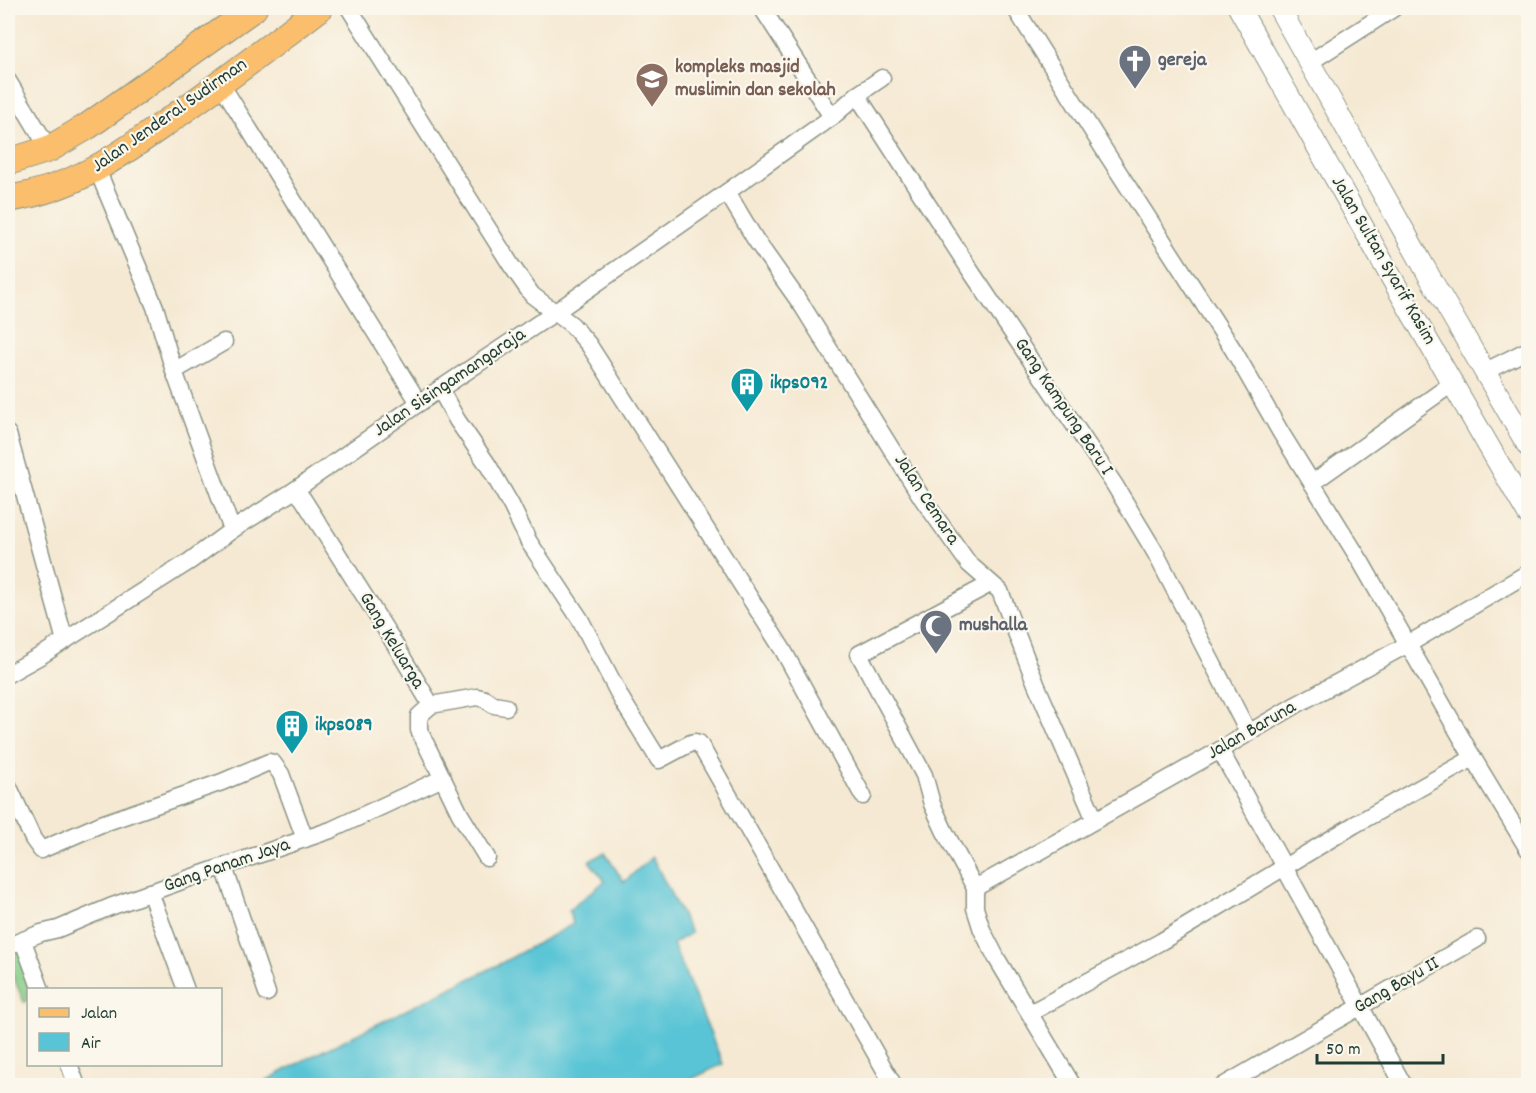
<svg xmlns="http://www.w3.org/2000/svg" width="1536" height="1093" font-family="Dekko,sans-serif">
  <rect width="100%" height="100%" fill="#fbf7ec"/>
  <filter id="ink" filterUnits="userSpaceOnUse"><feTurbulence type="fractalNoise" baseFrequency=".0167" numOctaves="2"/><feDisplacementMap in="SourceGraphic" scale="12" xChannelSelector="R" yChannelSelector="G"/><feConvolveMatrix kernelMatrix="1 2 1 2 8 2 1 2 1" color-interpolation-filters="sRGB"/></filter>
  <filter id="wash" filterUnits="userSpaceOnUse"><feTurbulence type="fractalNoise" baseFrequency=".008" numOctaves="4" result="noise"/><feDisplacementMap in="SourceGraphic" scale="24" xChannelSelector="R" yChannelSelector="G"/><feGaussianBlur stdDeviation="1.35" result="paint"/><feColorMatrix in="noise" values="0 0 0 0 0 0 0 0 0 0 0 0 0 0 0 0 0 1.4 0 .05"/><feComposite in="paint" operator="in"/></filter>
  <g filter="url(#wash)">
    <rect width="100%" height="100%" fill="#f5e9d3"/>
    <polygon fill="#86cd88" stroke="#52855e" stroke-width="1.5" points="20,947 36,989 28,990 28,1000 24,1002 12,974 8,976 8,951"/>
    <polygon fill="#59c4d5" stroke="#3c8084" stroke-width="1.5" points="605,853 624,882 652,857 691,933 673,944 723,1064 679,1085 258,1085 306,1059 498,965 573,924 569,910 605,881 589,861"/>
  </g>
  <g filter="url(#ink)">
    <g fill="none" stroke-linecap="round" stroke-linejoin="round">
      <g stroke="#8a9384" stroke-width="19">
        <g id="minor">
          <polyline points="349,8 511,265 532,295 572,325 589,345 605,370 783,650 863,796"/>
          <polyline points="762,8 832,117"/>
          <polyline points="1015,8 1103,148 1234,351 1281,433 1361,562 1473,758 1528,849"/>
          <polyline points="1310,62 1394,8"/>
          <polyline points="8,81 49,149"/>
          <polyline points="221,84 419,403"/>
          <polyline points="857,95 972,273 1114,484 1155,552 1248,732"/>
          <polyline points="97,169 155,307 174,371 232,530"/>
          <polyline points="727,192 755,239 803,307 922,498 969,564 1000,591 1036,684 1095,820"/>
          <polyline points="174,371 224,342"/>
          <polyline points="1484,372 1528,350"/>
          <polyline points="440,389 457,420 488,465 511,505 529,542 580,619 622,700 659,760 691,743 695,742 699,743 894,1086"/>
          <polyline points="8,434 65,641"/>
          <polyline points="1312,483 1453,383"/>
          <polyline points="295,490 303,499 391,638 431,705 419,716 419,730 460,814 487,858"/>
          <polyline points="990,584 859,654 924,775 932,804 944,830 975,888 975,908 982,930 997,959 1073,1086"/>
          <polyline points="8,674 42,655 190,561 232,530 295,490 419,403 554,313 727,192 832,117 857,95 882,78"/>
          <polyline points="431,705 477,697 485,699 494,705 506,707"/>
          <polyline points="1220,750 1404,1086"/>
          <polyline points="8,785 33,839 41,850 101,824 222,782 269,762 273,763 281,774 305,839"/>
          <polyline points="224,867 267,993"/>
          <polyline points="975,888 1220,750 1296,705 1412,642 1528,573"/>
          <polyline points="150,892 186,990"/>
          <polyline points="23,941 41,990"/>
          <polyline points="8,946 41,933 58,929 110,907 190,878 331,830 443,778"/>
          <polyline points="1030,1013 1162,941 1354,825 1473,758"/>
          <polyline points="69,1064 77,1086"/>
          <polyline points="1223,1086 1477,939"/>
        </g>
      </g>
      <g stroke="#8a9384" stroke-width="23">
        <g id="tertiary">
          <polyline points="1239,8 1403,298 1528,514"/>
          <polyline points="1279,8 1432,281 1528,446"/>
        </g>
      </g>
      <g stroke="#8a9384" stroke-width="28">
        <g id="primary">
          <polyline points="8,162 49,149 88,126 254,8"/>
          <path d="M8 199C77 188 118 156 174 117 224 82 272 45 320 8"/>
        </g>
      </g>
      <use href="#minor" stroke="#fff" stroke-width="16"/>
      <use href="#tertiary" stroke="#fff" stroke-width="21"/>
      <use href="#primary" stroke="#fabe6d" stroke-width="26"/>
    </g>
  </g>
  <defs>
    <g id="church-pin" transform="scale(1.725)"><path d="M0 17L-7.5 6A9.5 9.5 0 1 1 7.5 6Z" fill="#6b7280" stroke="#fbf7ec"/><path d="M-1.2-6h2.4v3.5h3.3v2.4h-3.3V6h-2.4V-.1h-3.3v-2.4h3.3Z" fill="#fff"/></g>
    <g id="school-pin" transform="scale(1.725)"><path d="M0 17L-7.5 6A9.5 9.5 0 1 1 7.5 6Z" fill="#8d6e63" stroke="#fbf7ec"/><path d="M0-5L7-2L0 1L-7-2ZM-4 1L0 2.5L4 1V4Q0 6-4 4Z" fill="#fff"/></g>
    <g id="building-pin" transform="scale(1.725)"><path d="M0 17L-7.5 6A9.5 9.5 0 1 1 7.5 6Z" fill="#0f9aa8" stroke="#fbf7ec"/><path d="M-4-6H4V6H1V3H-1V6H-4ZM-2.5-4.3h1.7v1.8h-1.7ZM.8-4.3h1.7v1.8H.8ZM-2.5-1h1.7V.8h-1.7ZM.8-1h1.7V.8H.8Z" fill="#fff"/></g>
    <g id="mosque-pin" transform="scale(1.725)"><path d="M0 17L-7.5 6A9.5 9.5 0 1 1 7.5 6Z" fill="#6b7280" stroke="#fbf7ec"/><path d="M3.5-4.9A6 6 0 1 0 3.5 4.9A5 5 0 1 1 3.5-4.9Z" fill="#fff"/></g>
  </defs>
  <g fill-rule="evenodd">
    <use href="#church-pin" x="1135" y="61"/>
    <use href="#school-pin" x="652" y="79"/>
    <use href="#building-pin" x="747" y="384"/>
    <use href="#mosque-pin" x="936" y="626"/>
    <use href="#building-pin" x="292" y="726"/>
  </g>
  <g text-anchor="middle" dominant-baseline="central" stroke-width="4.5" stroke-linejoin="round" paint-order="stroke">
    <g font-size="20" font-weight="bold" fill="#5b616d" stroke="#fbf7ec" text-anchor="start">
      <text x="1158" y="61">gereja</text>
      <text x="959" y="626">mushalla</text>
    </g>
    <g font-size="20" font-weight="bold" fill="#785e54" stroke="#fbf7ec" text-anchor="start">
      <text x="675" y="68">kompleks masjid<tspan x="675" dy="23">muslimin dan sekolah</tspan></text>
    </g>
    <g font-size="20" fill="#1f3d34" stroke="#fbf7ec">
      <text transform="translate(170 116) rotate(-35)">Jalan Jenderal Sudirman</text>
      <text transform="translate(1383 261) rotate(60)">Jalan Sultan Syarif Kasim</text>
      <text transform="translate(450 383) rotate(-34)">Jalan Sisingamangaraja</text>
      <text transform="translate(1063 407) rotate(56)">Gang Kampung Baru I</text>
      <text transform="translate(926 500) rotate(57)">Jalan Cemara</text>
      <text transform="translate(391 641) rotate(59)">Gang Keluarga</text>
      <text transform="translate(1252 731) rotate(-30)">Jalan Baruna</text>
      <text transform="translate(227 866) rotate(-19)">Gang Panam Jaya</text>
      <text transform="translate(1397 986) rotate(-30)">Gang Bayu II</text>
    </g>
    <g font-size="20" font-weight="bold" fill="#0d838f" stroke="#fbf7ec" text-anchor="start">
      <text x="770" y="384">ikps092</text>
      <text x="315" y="726">ikps089</text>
    </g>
  </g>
  <rect width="1536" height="1093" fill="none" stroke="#fbf7ec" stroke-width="30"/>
  <rect x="27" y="988" width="195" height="78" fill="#fbf7ec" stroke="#a3ada2" stroke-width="1.5"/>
  <rect x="39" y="1008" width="30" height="9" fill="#fabe6d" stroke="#a3ada2" stroke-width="1.5"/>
  <text x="81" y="1018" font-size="18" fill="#1f3d34">Jalan</text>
  <rect x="39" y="1033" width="30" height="18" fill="#59c4d5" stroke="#a3ada2" stroke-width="1.5"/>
  <text x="81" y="1048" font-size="18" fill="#1f3d34">Air</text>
  <path d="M1317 1054v9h126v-9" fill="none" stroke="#1f3d34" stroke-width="3"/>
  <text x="1326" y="1054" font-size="18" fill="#1f3d34" stroke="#fbf7ec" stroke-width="4.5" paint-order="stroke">50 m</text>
</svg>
